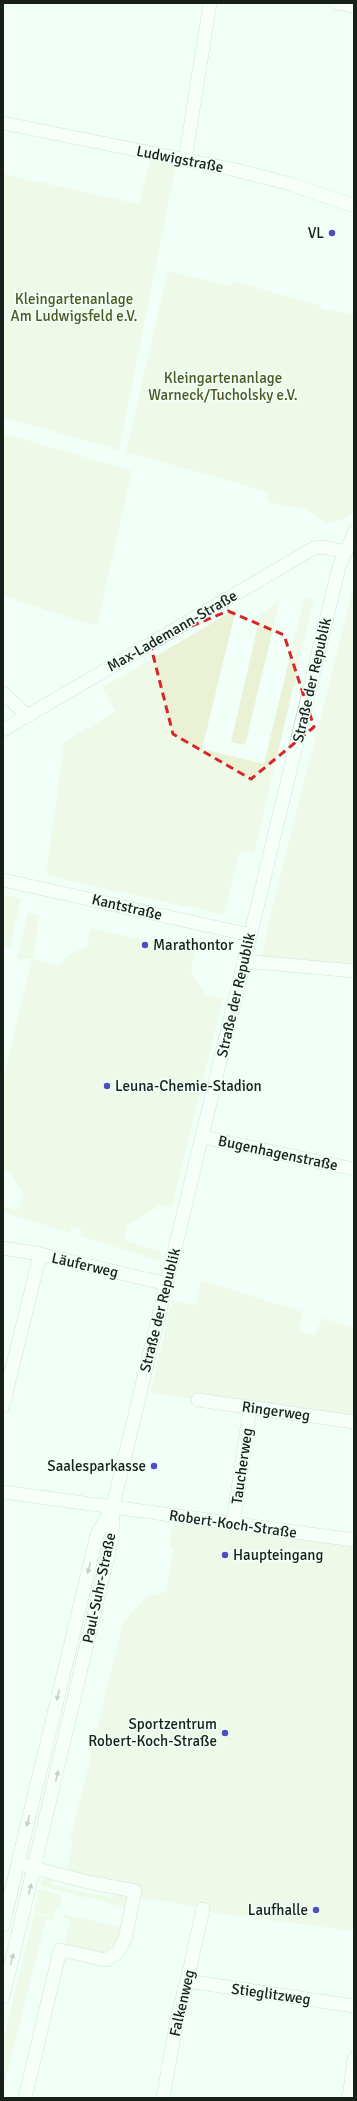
<svg xmlns="http://www.w3.org/2000/svg" width="357" height="2101" font-family="Signika,sans-serif">
  <rect width="100%" height="100%" fill="#f0fff7"/>
  <g fill="#eaf1d5">
    <polygon points="150,160 176,165 119,450 3,417 3,174 139,204"/>
    <polygon points="168,271 231,286 233,281 321,306 321,309 354,314 354,512 347,518 326,524 305,509 267,502 268,492 126,452"/>
    <polygon points="3,433 132,471 97,626 3,596"/>
    <polygon points="354,584 354,966 267,958 262,955 269,921"/>
    <polygon points="304,598 314,599 254,854 240,850 224,915 48,876 47,868 64,742 116,712 102,688 236,609 202,749 264,764"/>
    <polygon points="280,600 245,745 231,742 261,613"/>
    <polygon points="3,894 21,899 10,947 3,948"/>
    <polygon points="28,913 39,916 33,959 58,965 73,953 87,946 91,928 195,951 191,971 205,995 223,998 172,1207 158,1205 142,1217 128,1224 124,1240 159,1251 162,1254 160,1261 80,1236 81,1229 72,1226 70,1233 3,1212 3,1206 18,1210 23,1193 10,1171 3,1170 3,1080 32,959 17,959"/>
    <polygon points="201,1280 303,1312 298,1330 314,1335 323,1318 354,1328 354,1421 150,1393 172,1301 196,1305"/>
    <polygon points="173,1523 354,1546 354,1931 209,1912 203,1907 138,1898 65,1876 73,1842 70,1841 123,1622 146,1597 166,1592 174,1547 169,1546"/>
    <polygon points="46,1879 53,1880 52,1885 112,1898 119,1892 128,1898 129,1908 41,1886 42,1880"/>
    <polygon points="40,1889 62,1896 60,1907 56,1906 53,1917 34,1912"/>
    <polygon points="34,1914 53,1918 53,1921 46,1919 3,2090 3,2042"/>
    <polygon points="63,1914 124,1928 121,1940 108,1957 68,1949 65,1943 70,1920 62,1917"/>
  </g>
  <g fill="none" stroke-linecap="round" stroke-linejoin="round">
    <g stroke="#a9c0b4" stroke-width="14">
      <g id="minor">
        <polyline points="336,3 354,6"/>
        <polyline points="3,123 236,170 290,184 354,206"/>
        <polyline points="185,160 210,3"/>
        <polyline points="3,693 28,716"/>
        <polyline points="3,730 314,548 325,547 344,552"/>
        <polyline points="3,880 250,935"/>
        <polyline points="244,961 354,971"/>
        <polyline points="202,1137 354,1169"/>
        <polyline points="3,1248 40,1254 167,1284"/>
        <polyline points="198,1400 354,1422"/>
        <polyline points="3,1406 40,1254"/>
        <polyline points="3,1492 354,1540"/>
        <polyline points="233,1524 250,1408"/>
        <polyline points="3,1925 97,1535 112,1508"/>
        <polyline points="187,1981 354,2006"/>
        <polyline points="3,1997 112,1539 113,1506 339,567 354,533"/>
        <polyline points="25,2098 60,1950 106,1960 118,1952 125,1939 135,1891 87,1882 27,1866"/>
        <polyline points="163,2098 177,2019 187,1981 203,1909"/>
        <polyline points="349,2098 354,2059"/>
      </g>
    </g>
    <use href="#minor" stroke="#fff" stroke-width="13"/>
  </g>
  <defs><path id="oneway-solid" d="M-6-.8H1V-3.2L6.5 0L1 3.2V.8H-6Z"/></defs>
  <g fill="#969a98">
    <use href="#oneway-solid" transform="translate(89 1568) rotate(104)"/>
    <use href="#oneway-solid" transform="translate(58 1695) rotate(104)"/>
    <use href="#oneway-solid" transform="translate(57 1776) rotate(-77)"/>
    <use href="#oneway-solid" transform="translate(28 1821) rotate(103)"/>
    <use href="#oneway-solid" transform="translate(30 1889) rotate(-76)"/>
    <use href="#oneway-solid" transform="translate(12 1959) rotate(-76)"/>
  </g>
  <path d="M0 0H357V2101H0ZM228 611 284 635 314 727 251 779 173 734 150 643Z" fill="#f0fff7" fill-opacity=".55" fill-rule="evenodd"/>
  <path fill="none" stroke="#d62828" stroke-width="3" stroke-dasharray="8 5" stroke-linejoin="round" d="M228 611 284 635 314 727 251 779 173 734 150 643Z"/>
  <g fill="#4e4dc3" stroke="#f0fff7" stroke-width="1.5">
    <circle cx="332" cy="233" r="4"/>
    <circle cx="145" cy="945" r="4"/>
    <circle cx="107" cy="1086" r="4"/>
    <circle cx="154" cy="1466" r="4"/>
    <circle cx="225" cy="1555" r="4"/>
    <circle cx="225" cy="1733" r="4"/>
    <circle cx="316" cy="1910" r="4"/>
  </g>
  <g text-anchor="middle" dominant-baseline="central" stroke-width="3" stroke-linejoin="round" paint-order="stroke">
    <g font-size="15" fill="#161f1a" stroke="#f0fff7">
      <text transform="translate(180 159) rotate(11)">Ludwigstraße</text>
      <text transform="translate(172 631) rotate(-30)">Max-Lademann-Straße</text>
      <text transform="translate(312 680) rotate(-77)">Straße der Republik</text>
      <text transform="translate(127 907) rotate(13)">Kantstraße</text>
      <text transform="translate(236 995) rotate(-77)">Straße der Republik</text>
      <text transform="translate(278 1153) rotate(12)">Bugenhagenstraße</text>
      <text transform="translate(85 1265) rotate(13)">Läuferweg</text>
      <text transform="translate(160 1310) rotate(-76)">Straße der Republik</text>
      <text transform="translate(276 1411) rotate(8)">Ringerweg</text>
      <text transform="translate(242 1466) rotate(-82)">Taucherweg</text>
      <text transform="translate(233 1524) rotate(8)">Robert-Koch-Straße</text>
      <text transform="translate(99 1588) rotate(-78)">Paul-Suhr-Straße</text>
      <text transform="translate(271 1994) rotate(8)">Stieglitzweg</text>
      <text transform="translate(182 2003) rotate(-77)">Falkenweg</text>
    </g>
    <g font-size="15" fill="#161f1a" stroke="#f0fff7" text-anchor="end">
      <text x="324" y="233">VL</text>
      <text x="153" y="945" text-anchor="start">Marathontor</text>
      <text x="115" y="1086" text-anchor="start">Leuna-Chemie-Stadion</text>
      <text x="146" y="1466">Saalesparkasse</text>
      <text x="233" y="1555" text-anchor="start">Haupteingang</text>
      <text x="217" y="1724">Sportzentrum<tspan x="217" dy="17">Robert-Koch-Straße</tspan></text>
      <text x="308" y="1910">Laufhalle</text>
    </g>
    <g font-size="15" fill="#4f5823" stroke="#f0fff7">
      <text x="74" y="299">Kleingartenanlage<tspan x="74" dy="17">Am Ludwigsfeld e.V.</tspan></text>
      <text x="223" y="378">Kleingartenanlage<tspan x="223" dy="17">Warneck/Tucholsky e.V.</tspan></text>
    </g>
  </g>
  <rect width="357" height="2101" fill="none" stroke="#161f1a" stroke-width="8"/>
</svg>
